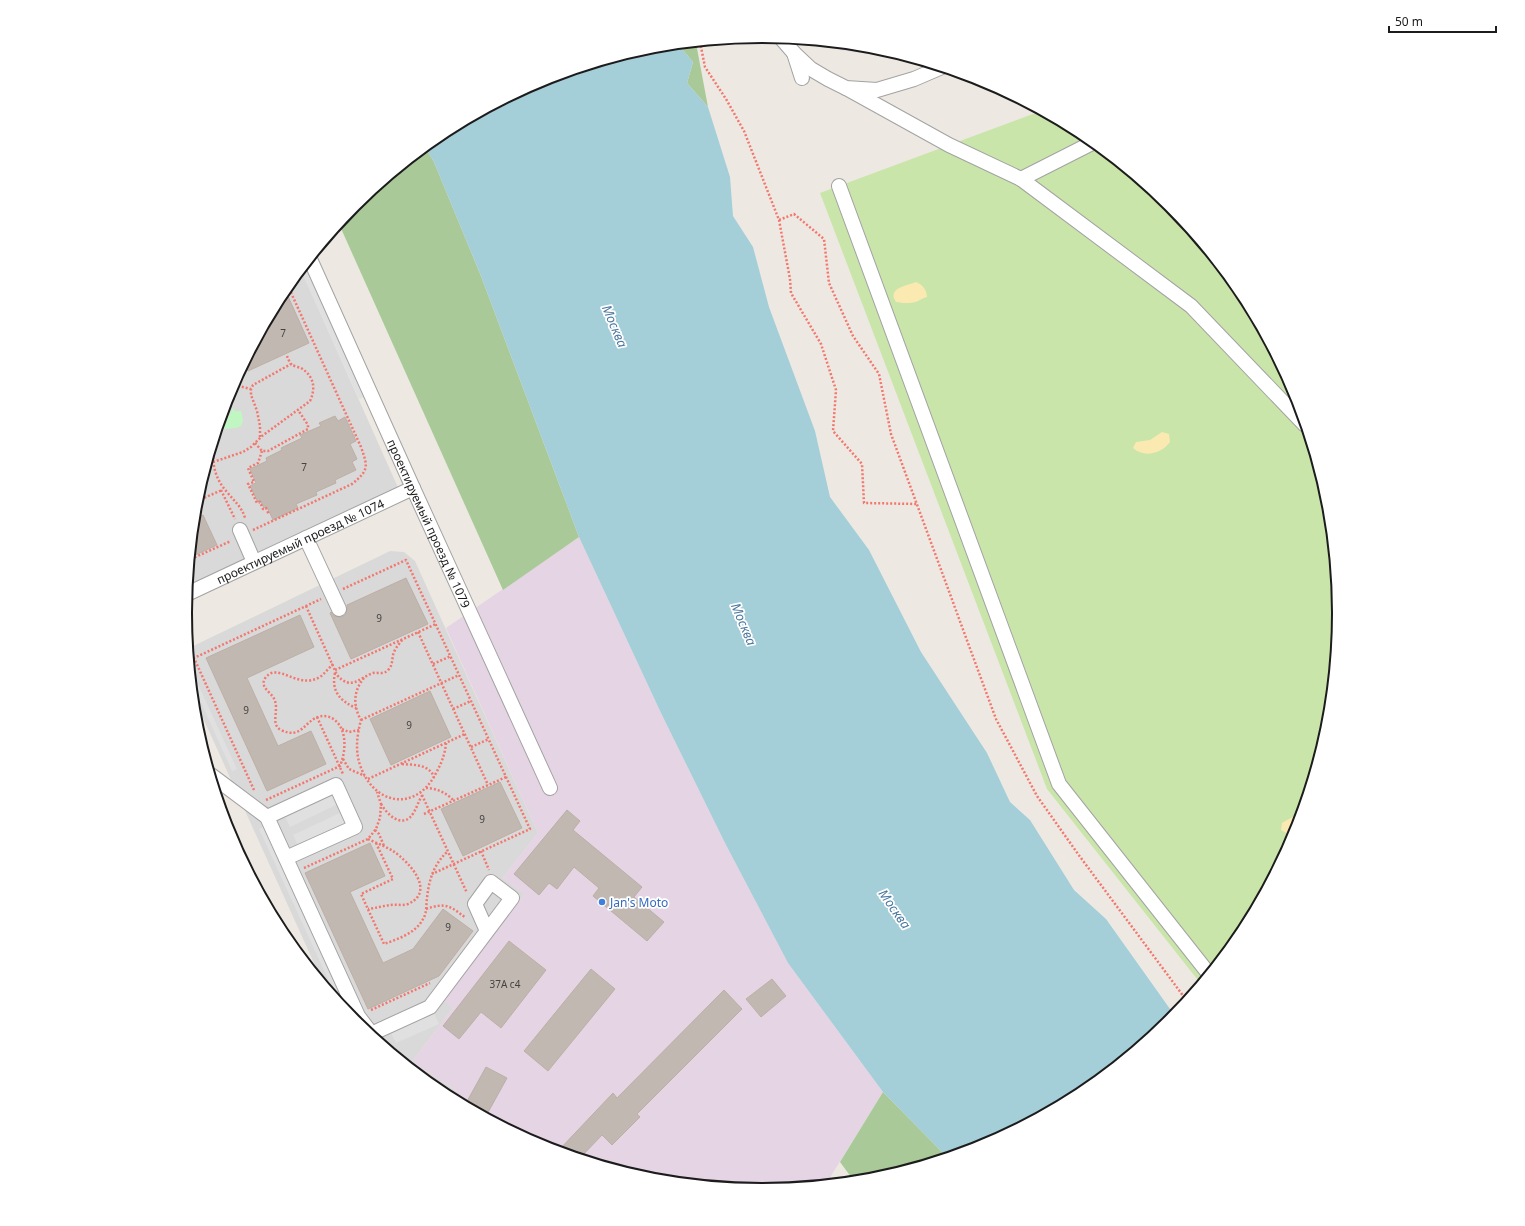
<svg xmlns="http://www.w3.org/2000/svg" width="1525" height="1226" font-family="'Noto Sans',sans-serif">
  <rect width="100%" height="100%" fill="#ede9e2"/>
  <g fill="#dad9d9">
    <polygon points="301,270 400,492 187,594 197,500 230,392 283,292"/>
    <polygon points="390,551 404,552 415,561 538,833 503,878 525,894 444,1000 453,1008 412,1062 456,1090 452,1098 442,1093 354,1021 323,983 194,698 189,648"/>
  </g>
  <g fill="#e5d4e3">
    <polygon points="837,43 875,47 909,57 906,59 840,50"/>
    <polygon points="579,537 661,713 725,843 788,963 883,1092 826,1184 762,1190 650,1179 541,1146 452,1098 456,1090 412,1062 453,1008 443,1000 525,894 503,878 538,833 446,628"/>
  </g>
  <polygon fill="#c9e5aa" points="1041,111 1083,133 1171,205 1242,293 1296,392 1328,501 1339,613 1328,726 1295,834 1242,934 1201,984 1047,789 820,193"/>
  <g fill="#a9ca98">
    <polygon points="696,43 708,107 687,83 693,62 678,44"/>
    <polygon points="425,147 434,162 481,276 579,537 503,590 339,224 355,205"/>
    <polygon points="883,1092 947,1157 875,1179 854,1181 840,1162"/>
  </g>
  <g fill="#fbe9b2">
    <path d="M916 282C922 284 927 290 927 297 922 298 921 300 918 301 912 304 902 303 896 302 887 288 906 286 916 282Z"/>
    <path d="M1162 432 1169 434 1170 442C1161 454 1144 458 1133 448L1136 442 1150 440Z"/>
    <path d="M1299 812H1302L1292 840 1290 841 1288 834 1281 830 1282 823C1288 819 1294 818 1299 812Z"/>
  </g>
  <polygon fill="#c0f6c2" points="233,408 235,411 241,411 243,420 241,426 236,428 222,429"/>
  <g fill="#e0e0e0">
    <polygon points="308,271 365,397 359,399 302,273"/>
    <polygon points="191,669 237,769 232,771 193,685"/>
    <polygon points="335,792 340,803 290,827 284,815"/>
    <polygon points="344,811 349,823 298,846 293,835"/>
    <polygon points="263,827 350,1015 338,1001 259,829"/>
    <polygon points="434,1013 439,1024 396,1043 391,1033"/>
  </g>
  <polygon fill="#a4ced8" points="678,44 693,62 687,83 708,107 730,177 733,216 753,247 769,307 815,431 830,497 869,550 921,652 987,753 1010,802 1030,820 1074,890 1106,919 1175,1016 1170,1021 1083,1093 983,1146 947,1157 883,1092 788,963 725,843 661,713 579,537 481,276 434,162 425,147 442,133 542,80 650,47"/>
  <g fill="#c1b8b2" stroke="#bdafa5">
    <polygon points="287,294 309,343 248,371 245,364 280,297"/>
    <polygon points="335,416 338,421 345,417 356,441 350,444 357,459 352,462 356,470 335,480 336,483 316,492 317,495 296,504 298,508 273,520 267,507 264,508 260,500 258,502 250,486 256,483 250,469 267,461 266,458 282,450 281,448 302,438 300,435 321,426 319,423"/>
    <polygon points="203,515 217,545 191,557 195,519"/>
    <polygon points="406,578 428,624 351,659 330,613 331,612 334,616 338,617 342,617 346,614 347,609 347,605"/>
    <polygon points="300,615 314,647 247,678 278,746 311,731 326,764 267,791 206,658"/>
    <polygon points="430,691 451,737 391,765 370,719"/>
    <polygon points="500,782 522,828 463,856 441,809"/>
    <polygon points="567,810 580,821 573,830 642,887 634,897 664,922 647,941 593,896 599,888 574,867 557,889 549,883 539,895 514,874"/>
    <polygon points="370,843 385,876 350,892 383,963 413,949 443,909 473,931 439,976 368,1009 305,873"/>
    <polygon points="509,941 546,970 501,1028 481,1012 459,1039 443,1026"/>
    <polygon points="591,969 615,989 548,1071 524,1051"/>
    <polygon points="772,979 786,996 761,1017 746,999"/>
    <polygon points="724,990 742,1009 637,1114 640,1117 612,1145 602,1135 580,1158 558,1151 613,1093 617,1098"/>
    <polygon points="486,1067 507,1078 486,1116 465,1105"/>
  </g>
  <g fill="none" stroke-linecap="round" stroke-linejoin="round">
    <g stroke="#a3a3a3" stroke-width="16">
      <g id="minor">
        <polyline points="781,38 794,53 811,69 828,79 846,88 877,90 914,79 942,67"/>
        <polyline points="794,53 802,78"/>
        <polyline points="846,88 949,145 1021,179 1191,306 1305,425"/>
        <polyline points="1021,179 1094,142"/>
        <polyline points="839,186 1059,784 1209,974"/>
        <path id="s1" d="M310 259 413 488 550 788"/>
        <polyline points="240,530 254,562"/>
        <polyline points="306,538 339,609"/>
        <path id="s2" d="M187 594 413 488"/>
        <polyline points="211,775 267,817 358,1016 374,1037"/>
        <polyline points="267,817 336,785 355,827 286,858"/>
        <polyline points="371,1034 430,1007 512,898 491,882 475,904 487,931"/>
      </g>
    </g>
    <g stroke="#f2776e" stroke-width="2.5" stroke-dasharray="2 2" stroke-linecap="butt">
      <polyline points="700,42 705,67 726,99 744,131 779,220 790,279 791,293 821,344 836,390 833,431 862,464 864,503 918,504"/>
      <polyline points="779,220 794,214 824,239 829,283 853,336 879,374 891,434 996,719 1037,796 1078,854 1187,1001"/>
      <polyline points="234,385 251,389"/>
      <polyline points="260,437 260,426 257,411 251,395 251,389 253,385 291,364"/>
      <polyline points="215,440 234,398 234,383"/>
      <polyline points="255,443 262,451 268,451 308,429 308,425 298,410"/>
      <path d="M214 445C211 462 215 479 227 492 234 501 242 507 245 518"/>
      <polyline points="262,451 258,463 248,468 254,482 248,484 257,503 260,502 263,509 266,508 269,515"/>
      <path d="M213 462 243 452 251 447 262 436 310 401C316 388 314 376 301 368 298 367 294 366 292 365 290 363 288 359 287 356"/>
      <polyline points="221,490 235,519"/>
      <polyline points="197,501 222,490"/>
      <path d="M253 530 352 484C369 470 368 467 361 447L288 286"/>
      <polyline points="191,559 231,541"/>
      <polyline points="343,589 406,560 530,829 432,874"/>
      <path d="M306 606 337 675C351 691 359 678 373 673 378 672 384 675 388 670 394 665 391 656 395 650 397 646 400 643 402 640"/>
      <polyline points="418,632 488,785"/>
      <polyline points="433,664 451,656"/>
      <polyline points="335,670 436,624"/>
      <path d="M335 673C331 691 340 701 356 708"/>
      <path d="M364 678C353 691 353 706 361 720 357 735 355 750 360 765 373 804 414 813 435 775 441 764 445 755 446 743"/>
      <polyline points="453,709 471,701"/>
      <polyline points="317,717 343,774"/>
      <polyline points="361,720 459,675"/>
      <polyline points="342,729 349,732 359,730"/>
      <polyline points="471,747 489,739"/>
      <polyline points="343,759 349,769 365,776"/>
      <path d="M402 764C414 765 429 764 434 777"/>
      <polyline points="368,779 465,734"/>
      <path d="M426 788C436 788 447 793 454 801"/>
      <polyline points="254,790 194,658 321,599"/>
      <polyline points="422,795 467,893"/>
      <path d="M266 800 340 766C344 756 346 744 343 733 340 722 330 713 318 717 305 721 301 740 281 730 269 724 281 708 273 697 269 691 259 686 266 677 279 662 297 690 320 677 325 673 329 668 333 664"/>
      <path d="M381 804C388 816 404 830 414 812 417 807 419 800 423 794"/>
      <polyline points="424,814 506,777"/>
      <polyline points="375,830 379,834 384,846"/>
      <path d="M368 839C376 843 385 846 393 851 408 861 437 891 408 904 402 906 396 904 390 905 383 906 376 908 368 909"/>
      <path d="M376 843 393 879 361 894 384 944C398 939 416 933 423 919 427 913 426 905 427 898 429 879 434 864 448 851"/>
      <polyline points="481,851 489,870"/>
      <polyline points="304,868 368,839 376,829 380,818 381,804 377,792"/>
      <path d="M426 909C446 902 450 906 466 918"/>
      <polyline points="371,1010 430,983"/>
    </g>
    <use href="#minor" stroke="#fff" stroke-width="14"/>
  </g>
  <circle fill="#3f7fe0" stroke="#fff" stroke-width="1.5" cx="602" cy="902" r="4"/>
  <g text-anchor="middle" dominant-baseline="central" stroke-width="3.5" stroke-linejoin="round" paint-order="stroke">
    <g font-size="10" fill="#454342">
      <text x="283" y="333">7</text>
      <text x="304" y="467">7</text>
      <text x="379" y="618">9</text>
      <text x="246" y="710">9</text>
      <text x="409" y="725">9</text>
      <text x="482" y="819">9</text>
      <text x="448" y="927">9</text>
      <text x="505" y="984">37А с4</text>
    </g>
    <g font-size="12" fill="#1c1c1c" stroke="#fff">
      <text stroke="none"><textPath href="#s1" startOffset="290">проектируемый проезд № 1079</textPath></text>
      <text stroke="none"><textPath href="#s2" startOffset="125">проектируемый проезд № 1074</textPath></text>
    </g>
    <g font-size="12" fill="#366cbe" stroke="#fff" text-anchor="start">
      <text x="610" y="902">Jan's Moto</text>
    </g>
    <g font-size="13" font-style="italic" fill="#4b789e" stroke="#fff">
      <text transform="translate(615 326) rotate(67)">Москва</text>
      <text transform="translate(744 624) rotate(67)">Москва</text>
      <text transform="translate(895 909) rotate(55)">Москва</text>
    </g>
  </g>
  <path d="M0 0H1525V1226H0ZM192 613a570 570 0 1 1 1140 0a570 570 0 1 1-1140 0Z" fill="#fff" fill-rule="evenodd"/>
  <path fill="none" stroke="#1c1c1c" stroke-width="2" d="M192 613a570 570 0 1 1 1140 0a570 570 0 1 1-1140 0Z"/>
  <path d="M1389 26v6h107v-6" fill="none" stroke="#1c1c1c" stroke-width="2"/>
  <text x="1395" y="26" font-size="12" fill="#1c1c1c" stroke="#ffffff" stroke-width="3" paint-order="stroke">50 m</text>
</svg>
